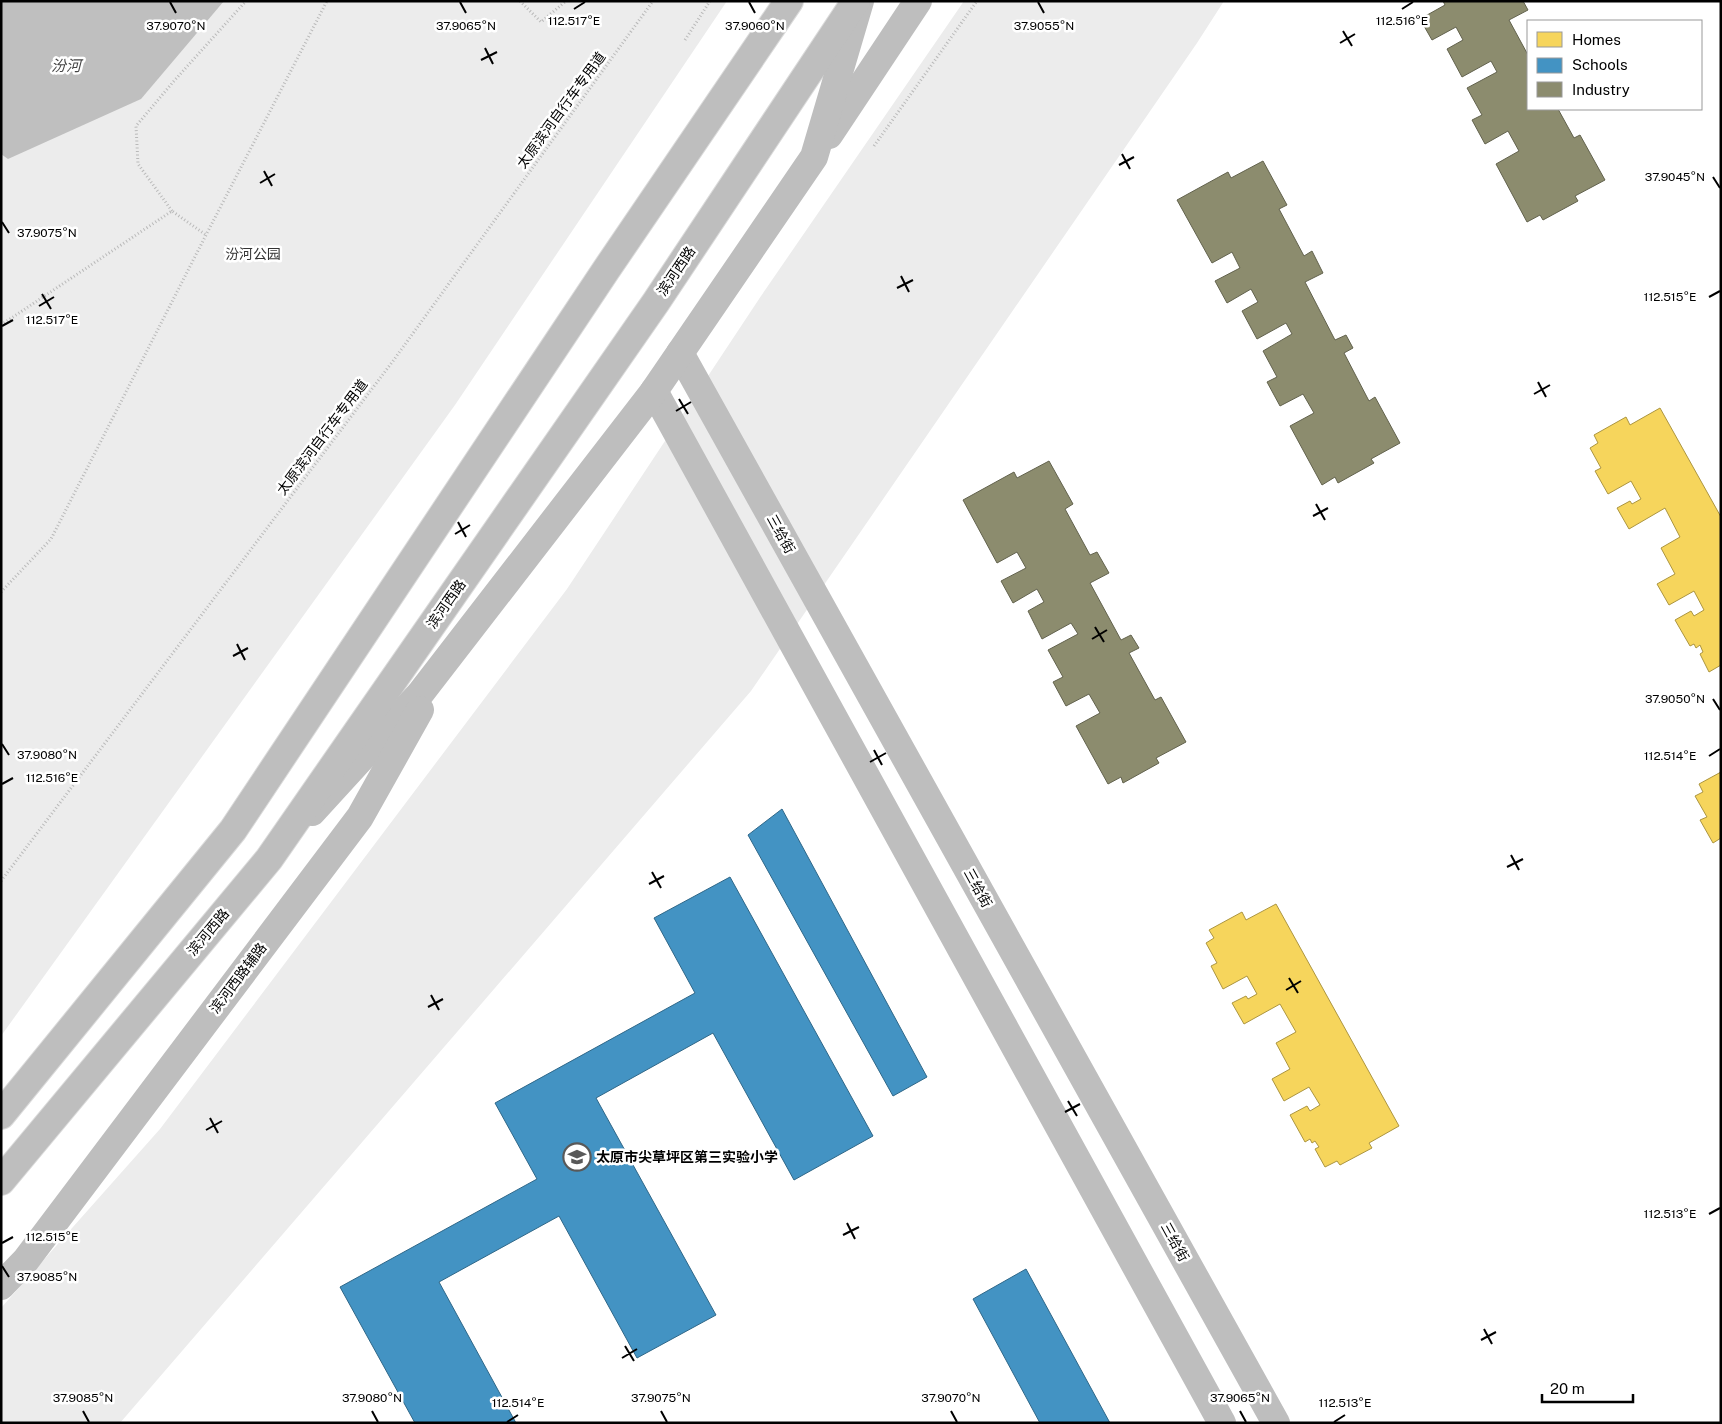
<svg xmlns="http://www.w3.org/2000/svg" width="1722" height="1424" font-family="'Public Sans','Noto Sans SC',sans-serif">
  <rect width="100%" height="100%" fill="#fff"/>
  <g fill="#ececec">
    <polygon points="1,1 727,1 455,405 1,1036"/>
    <polygon points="964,1 1224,1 1197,43 751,691 120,1423 1,1423 1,1308 160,1129 567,589 761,296"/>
  </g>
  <polygon fill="#bfbfbf" points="1,1 224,1 141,99 8,159 1,154"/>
  <g fill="#f6d55c" stroke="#ac9540">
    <polygon points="1660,408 1721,517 1721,665 1709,672 1700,654 1703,652 1700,645 1696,648 1694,644 1690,646 1675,620 1691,611 1694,616 1704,610 1694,591 1669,605 1657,584 1675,574 1661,548 1680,537 1665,508 1629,529 1617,508 1630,501 1632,504 1641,499 1631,481 1608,494 1595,471 1601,468 1590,448 1598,443 1594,435 1626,417 1630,425"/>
    <polygon points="1721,772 1721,838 1713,843 1700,820 1707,817 1695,796 1703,792 1699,784"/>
    <polygon points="1276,904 1399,1126 1369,1143 1372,1148 1340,1165 1337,1161 1325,1167 1315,1149 1319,1147 1315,1141 1312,1143 1310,1139 1305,1142 1290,1115 1307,1106 1310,1111 1320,1105 1309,1087 1284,1101 1272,1079 1290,1069 1276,1043 1296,1032 1280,1004 1244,1024 1232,1003 1246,996 1248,999 1257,994 1247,976 1223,989 1211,966 1217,963 1206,943 1214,938 1209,930 1242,912 1246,920"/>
  </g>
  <g fill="#4393c3" stroke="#2f6788">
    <polygon points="782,809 927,1077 893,1096 748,835"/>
    <polygon points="730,877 873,1136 794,1180 713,1033 596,1098 716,1315 637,1358 559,1216 439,1282 516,1423 415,1423 340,1287 537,1179 495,1103 695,993 654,918"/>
    <polygon points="1026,1269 1110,1423 1040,1423 973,1299"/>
  </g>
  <g fill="#8c8c6e" stroke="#62624d">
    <polygon points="1443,1 1523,1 1528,10 1509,20 1528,55 1528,109 1558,109 1574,138 1580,135 1605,180 1575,196 1578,201 1543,220 1540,215 1527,222 1496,164 1519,151 1508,131 1485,144 1472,120 1482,115 1467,88 1497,72 1491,61 1462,77 1447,49 1463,40 1456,27 1432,40 1420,19 1445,5"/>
    <polygon points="1263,161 1287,205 1279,209 1304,256 1312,251 1323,273 1305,282 1335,340 1346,335 1353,348 1344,353 1369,401 1375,397 1400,443 1371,459 1374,463 1338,483 1335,477 1322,485 1290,426 1314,413 1303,394 1280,406 1267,382 1277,377 1263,351 1292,334 1286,323 1257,339 1242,311 1258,302 1251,289 1227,303 1215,281 1240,268 1232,252 1212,263 1177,200 1228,172 1231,178"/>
    <polygon points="1049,461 1073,504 1065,509 1090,555 1097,552 1109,573 1090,583 1121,640 1131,635 1139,648 1129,653 1155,700 1161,697 1186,742 1156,758 1159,763 1123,783 1121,777 1108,784 1076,726 1100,713 1089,694 1066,706 1053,682 1063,677 1048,650 1078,634 1071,623 1042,639 1028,611 1044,602 1037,589 1013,603 1001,581 1026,568 1017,552 997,563 963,500 1014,472 1017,478"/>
  </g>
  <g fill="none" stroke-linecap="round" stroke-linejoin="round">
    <g stroke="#dbdbdb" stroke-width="30">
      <g id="trunk">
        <polyline points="1,1115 233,830 606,270 789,1"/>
        <polyline points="1,1181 269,859 656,302 856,1"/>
      </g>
    </g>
    <g stroke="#b9b9b9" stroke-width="3" stroke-dasharray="1 2.5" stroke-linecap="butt">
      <polyline points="520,1 541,22 566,1"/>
      <polyline points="685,40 710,1"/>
      <polyline points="874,146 977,1"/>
      <polyline points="172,211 138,164 136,126 174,81 246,1"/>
      <polyline points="1,325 172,211 206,235"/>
      <polyline points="1,592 51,539 206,235 327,1"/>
      <polyline points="1,881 393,361 653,1"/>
    </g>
    <g stroke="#bebebe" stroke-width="28">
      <polyline points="829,135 918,1"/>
      <polyline points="680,353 1276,1423"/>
      <polyline points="654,391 1222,1423"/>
      <polyline points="312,812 420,694 654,391 814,157 860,1"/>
      <polyline points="1,1286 26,1260 360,817 420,710"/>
    </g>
    <use href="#trunk" stroke="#bebebe" stroke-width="28"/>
  </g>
  <path fill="none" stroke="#000" stroke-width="2" d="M170 2 176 13M460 2 466 13M749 2 755 13M1038 2 1044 13M574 9 585 2M1402 9 1413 2M1343 31 1352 46M1340 43 1355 34M485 48 493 64M481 60 497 52M1122 154 1130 169M1119 165 1134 157M264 171 272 186M1713 177 1720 188M260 183 275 174M2 222 9 233M901 276 909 292M897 288 913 280M42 294 51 309M1709 297 1720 291M39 306 54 297M2 326 13 320M1538 382 1546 397M1534 394 1550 385M679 399 688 414M676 411 691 402M1316 504 1325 520M1313 516 1328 508M458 522 466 537M455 534 470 525M1095 627 1104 642M1092 639 1107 630M237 644 245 660M233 656 248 648M1713 699 1720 710M2 744 9 755M874 750 882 765M1709 756 1720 749M870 762 886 753M2 784 13 778M1511 855 1519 870M1507 867 1523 859M652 872 661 888M649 884 664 876M1289 978 1298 993M1286 990 1301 981M431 995 439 1010M428 1007 443 999M1068 1101 1077 1116M1065 1112 1080 1104M210 1118 218 1133M206 1130 222 1121M1709 1214 1720 1208M847 1223 855 1239M843 1235 859 1227M2 1243 13 1237M2 1266 9 1277M1484 1329 1492 1344M1481 1340 1496 1332M625 1346 634 1361M622 1358 637 1349M83 1411 89 1422M372 1411 378 1422M661 1411 667 1422M951 1411 957 1422M1240 1411 1246 1422M507 1422 518 1415M1334 1422 1345 1415"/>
  <defs>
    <g id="school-ring" transform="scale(1.4375)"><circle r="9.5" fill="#fff" stroke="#595959" stroke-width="1.5"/><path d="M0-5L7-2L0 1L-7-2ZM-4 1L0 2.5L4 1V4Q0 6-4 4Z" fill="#595959"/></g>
  </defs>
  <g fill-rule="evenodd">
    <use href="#school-ring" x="577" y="1157"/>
  </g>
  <g text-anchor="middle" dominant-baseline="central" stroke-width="5" stroke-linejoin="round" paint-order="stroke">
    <g font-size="14" fill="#000" stroke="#fff">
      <text transform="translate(561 110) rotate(-54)">太原滨河自行车专用道</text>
      <text transform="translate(676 271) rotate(-56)">滨河西路</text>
      <text transform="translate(322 437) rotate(-53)">太原滨河自行车专用道</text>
      <text transform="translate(781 534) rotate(61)">三给街</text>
      <text transform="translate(446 604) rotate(-55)">滨河西路</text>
      <text transform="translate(978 888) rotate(61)">三给街</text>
      <text transform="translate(208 932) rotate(-50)">滨河西路</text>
      <text transform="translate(238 978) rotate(-53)">滨河西路辅路</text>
      <text transform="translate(1175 1242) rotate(61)">三给街</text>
    </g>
    <g font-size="14" fill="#333" stroke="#fff">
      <text x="253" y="254">汾河公园</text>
    </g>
    <g font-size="14" font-weight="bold" fill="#000" stroke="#fff" text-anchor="start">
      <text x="596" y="1157">太原市尖草坪区第三实验小学</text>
    </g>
    <g font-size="15" font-style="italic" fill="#444" stroke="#fff">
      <text x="66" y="65">汾河</text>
    </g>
  </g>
  <g font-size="12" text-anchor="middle" fill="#000" stroke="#fff" stroke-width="5" stroke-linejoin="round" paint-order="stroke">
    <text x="574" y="25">112.517°E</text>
    <text x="1402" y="25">112.516°E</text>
    <text x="176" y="30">37.9070°N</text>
    <text x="466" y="30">37.9065°N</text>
    <text x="1044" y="30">37.9055°N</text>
    <text x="755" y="30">37.9060°N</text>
    <text x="1675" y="181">37.9045°N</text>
    <text x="47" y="237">37.9075°N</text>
    <text x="1670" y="301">112.515°E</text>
    <text x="52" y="324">112.517°E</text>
    <text x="1675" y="703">37.9050°N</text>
    <text x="47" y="759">37.9080°N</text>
    <text x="1670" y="760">112.514°E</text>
    <text x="52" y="782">112.516°E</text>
    <text x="1670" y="1218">112.513°E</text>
    <text x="52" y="1241">112.515°E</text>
    <text x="47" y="1281">37.9085°N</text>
    <text x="83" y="1402">37.9085°N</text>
    <text x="372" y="1402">37.9080°N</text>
    <text x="661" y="1402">37.9075°N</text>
    <text x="951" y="1402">37.9070°N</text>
    <text x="1240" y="1402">37.9065°N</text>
    <text x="518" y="1407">112.514°E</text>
    <text x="1345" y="1407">112.513°E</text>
  </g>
  <rect width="1722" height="1424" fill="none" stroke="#000000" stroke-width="5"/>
  <rect x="1527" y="20" width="175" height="90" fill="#ffffff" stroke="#999999"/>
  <rect x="1537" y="32" width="25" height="15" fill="#f6d55c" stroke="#999999"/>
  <text x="1572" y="45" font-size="15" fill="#000000">Homes</text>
  <rect x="1537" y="58" width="25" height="15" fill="#4393c3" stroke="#999999"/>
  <text x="1572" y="70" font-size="15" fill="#000000">Schools</text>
  <rect x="1537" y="82" width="25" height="15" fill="#8c8c6e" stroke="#999999"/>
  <text x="1572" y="95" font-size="15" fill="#000000">Industry</text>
  <path d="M1542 1394v8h91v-8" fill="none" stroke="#000000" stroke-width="2.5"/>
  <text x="1550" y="1394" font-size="15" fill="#000000" stroke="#ffffff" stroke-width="4" paint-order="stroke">20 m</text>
</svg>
